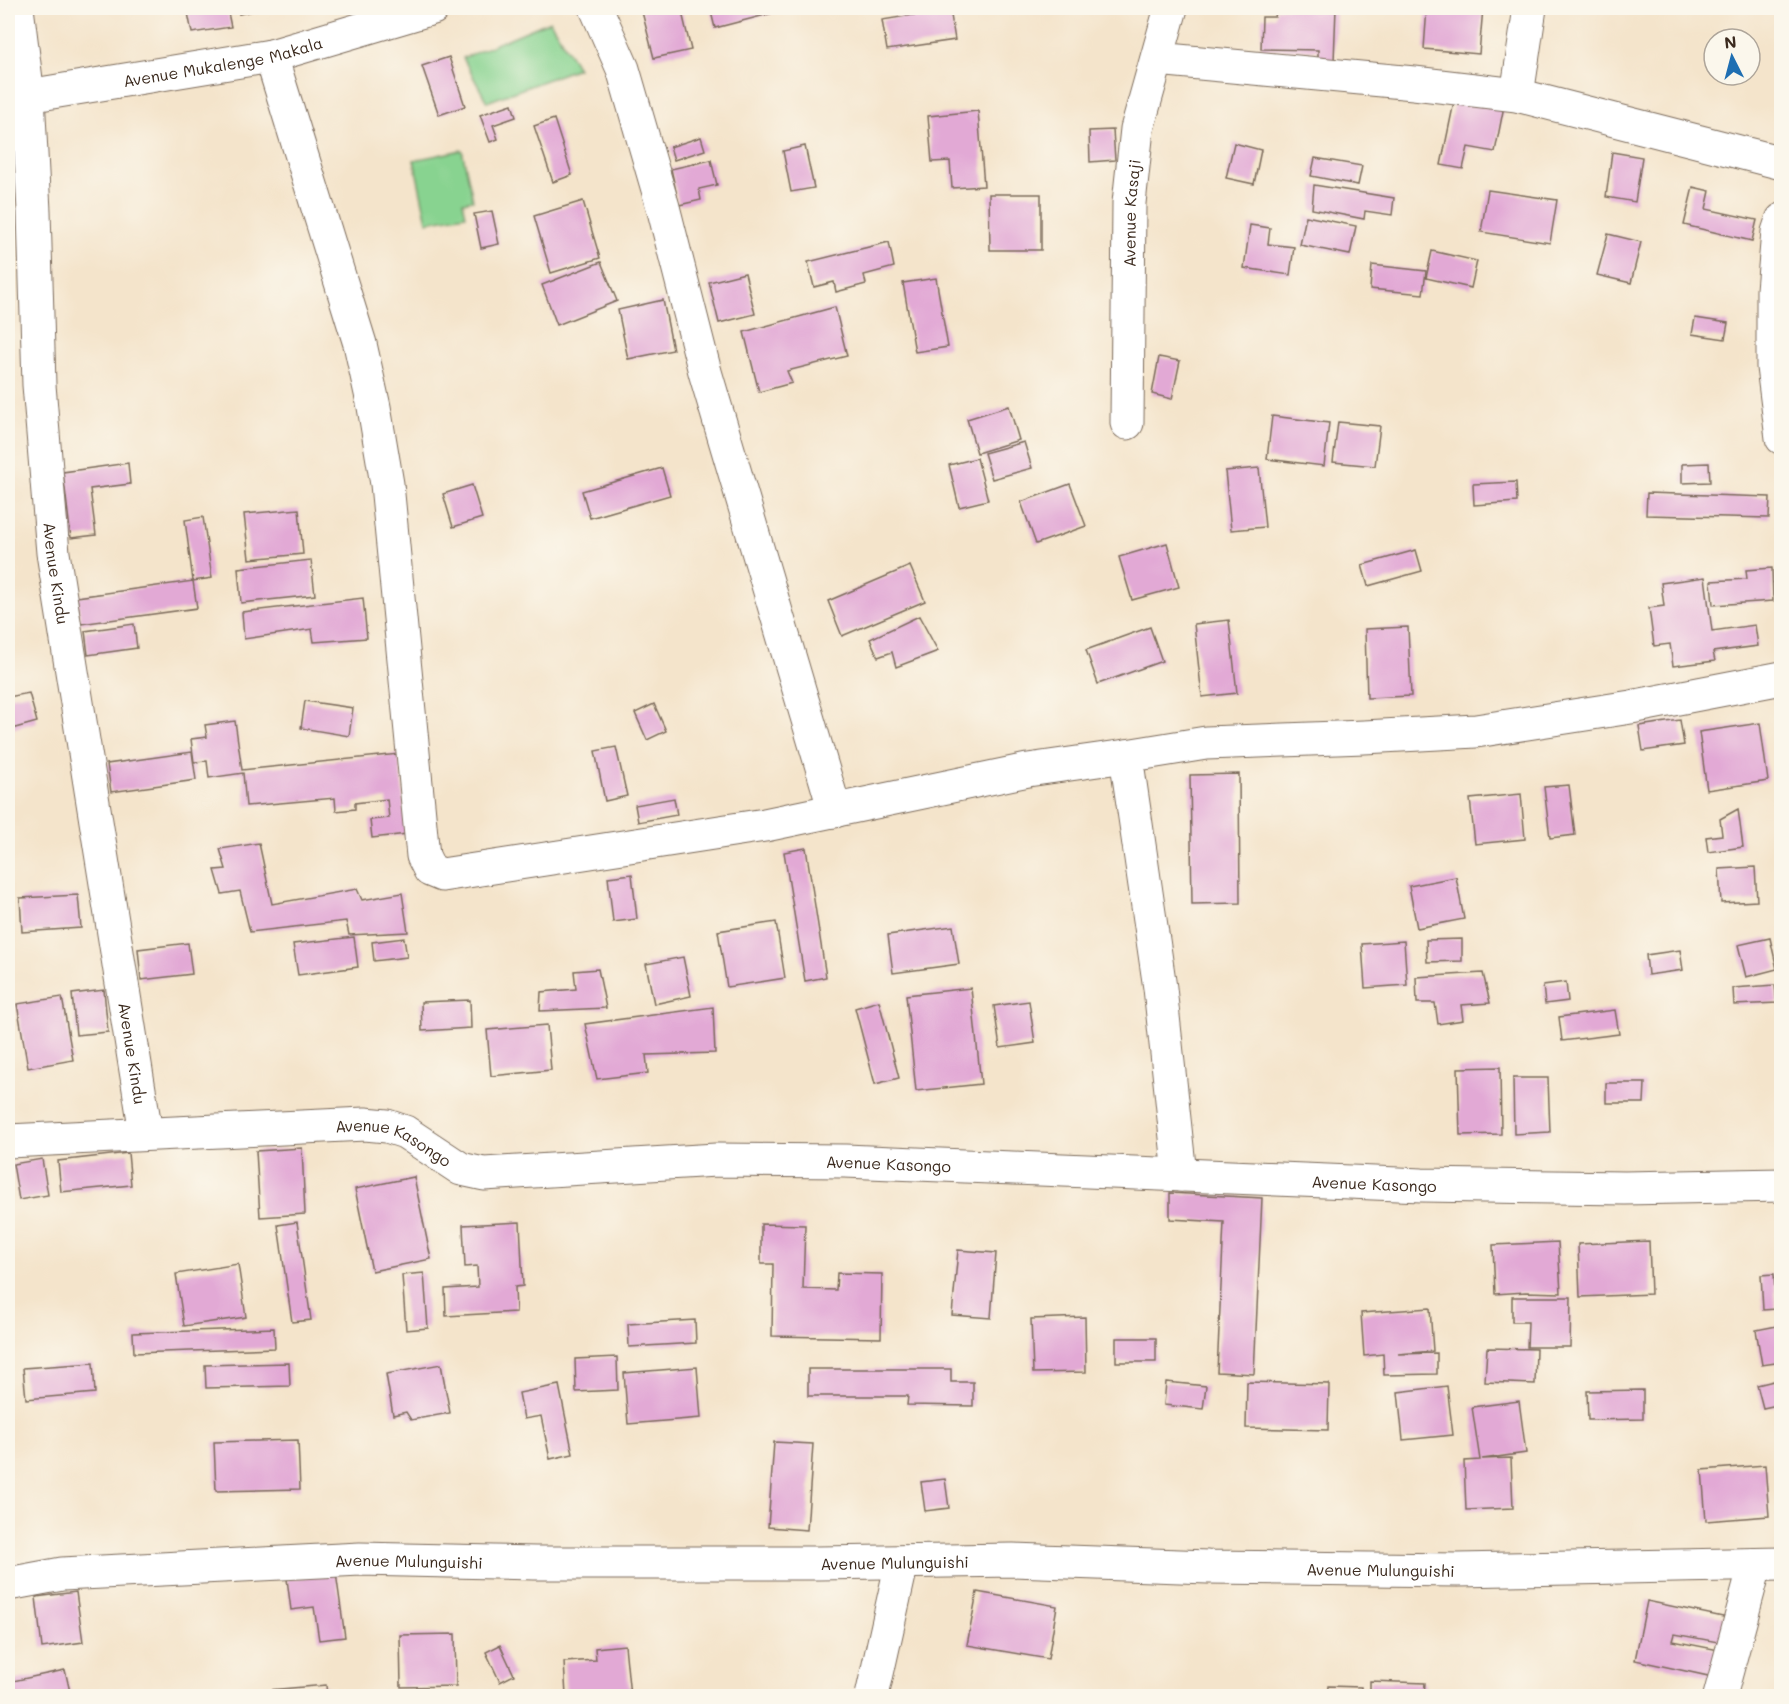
<svg xmlns="http://www.w3.org/2000/svg" width="1789" height="1704" font-family="Mali,sans-serif">
  <rect width="100%" height="100%" fill="#fbf7ec"/>
  <filter id="ink" filterUnits="userSpaceOnUse"><feTurbulence type="fractalNoise" baseFrequency=".0167" numOctaves="2"/><feDisplacementMap in="SourceGraphic" scale="12" xChannelSelector="R" yChannelSelector="G"/><feConvolveMatrix kernelMatrix="1 2 1 2 8 2 1 2 1" color-interpolation-filters="sRGB"/></filter>
  <filter id="wash" filterUnits="userSpaceOnUse"><feTurbulence type="fractalNoise" baseFrequency=".008" numOctaves="4" result="noise"/><feDisplacementMap in="SourceGraphic" scale="24" xChannelSelector="R" yChannelSelector="G"/><feGaussianBlur stdDeviation="1.35" result="paint"/><feColorMatrix in="noise" values="0 0 0 0 0 0 0 0 0 0 0 0 0 0 0 0 0 1.4 0 .05"/><feComposite in="paint" operator="in"/></filter>
  <g filter="url(#wash)">
    <rect width="100%" height="100%" fill="#f4e4cb"/>
    <g fill="#88d390" stroke="#627e57" stroke-width="1.5">
      <polygon points="550,21 578,68 487,102 463,58"/>
      <polygon points="462,150 473,200 463,202 466,215 427,222 414,160"/>
    </g>
    <g id="blocks">
      <g fill="#e2a9d5">
        <polygon points="187,8 227,8 231,27 192,33"/>
        <polygon points="238,8 267,8 239,14"/>
        <polygon points="641,8 681,8 691,50 654,58"/>
        <polygon points="710,8 792,8 715,28"/>
        <polygon points="1277,8 1336,8 1334,61 1318,60 1318,50 1261,49 1262,17 1275,17"/>
        <polygon points="1427,8 1483,8 1479,54 1424,49"/>
        <polygon points="950,9 955,40 887,50 882,20"/>
        <polygon points="449,57 465,106 439,115 422,66"/>
        <polygon points="1455,97 1504,106 1495,152 1468,147 1463,169 1441,165"/>
        <polygon points="512,104 516,117 493,125 498,139 490,142 480,115"/>
        <polygon points="978,111 984,186 952,188 950,161 932,162 928,116"/>
        <polygon points="554,119 572,175 553,182 534,126"/>
        <polygon points="1113,130 1115,160 1090,162 1089,131"/>
        <polygon points="701,137 705,150 674,160 670,147"/>
        <polygon points="1234,143 1261,150 1254,184 1226,178"/>
        <polygon points="805,146 814,188 791,192 783,151"/>
        <polygon points="1612,152 1642,157 1635,202 1606,197"/>
        <polygon points="1315,158 1362,166 1358,185 1311,176"/>
        <polygon points="711,160 717,185 699,189 701,200 679,205 671,169"/>
        <polygon points="1314,185 1394,198 1392,215 1365,211 1364,219 1312,209"/>
        <polygon points="1693,187 1710,191 1706,209 1757,220 1752,241 1684,225"/>
        <polygon points="1488,190 1557,200 1550,243 1481,232"/>
        <polygon points="989,194 1041,194 1041,250 990,250"/>
        <polygon points="583,201 600,258 551,273 534,216"/>
        <polygon points="492,211 499,244 481,248 474,214"/>
        <polygon points="1306,216 1356,226 1350,255 1300,245"/>
        <polygon points="1250,225 1270,228 1268,244 1294,247 1290,275 1244,268"/>
        <polygon points="1608,234 1641,242 1631,283 1597,275"/>
        <polygon points="889,242 894,267 864,275 866,284 836,292 834,282 814,287 808,262"/>
        <polygon points="1432,251 1477,261 1471,288 1426,278"/>
        <polygon points="601,262 617,301 557,325 542,285"/>
        <polygon points="1372,265 1426,271 1423,294 1370,289"/>
        <polygon points="745,273 755,314 719,323 709,282"/>
        <polygon points="936,278 948,347 915,352 903,283"/>
        <polygon points="663,300 673,350 628,359 618,310"/>
        <polygon points="835,307 847,356 787,371 792,383 759,392 744,332"/>
        <polygon points="1695,318 1728,323 1725,339 1692,334"/>
        <polygon points="1159,357 1180,361 1172,399 1152,394"/>
        <polygon points="1009,406 1019,440 977,453 967,419"/>
        <polygon points="1272,416 1329,423 1324,466 1267,459"/>
        <polygon points="1338,422 1380,426 1375,466 1333,462"/>
        <polygon points="1024,442 1032,468 992,479 984,453"/>
        <polygon points="977,458 988,500 959,507 949,465"/>
        <polygon points="128,463 130,484 90,489 96,535 71,538 63,472"/>
        <polygon points="1709,463 1710,482 1682,483 1682,464"/>
        <polygon points="662,468 670,495 590,518 582,491"/>
        <polygon points="1259,468 1265,527 1231,530 1225,471"/>
        <polygon points="1516,482 1517,502 1474,505 1473,484"/>
        <polygon points="1070,484 1086,526 1036,544 1021,502"/>
        <polygon points="472,485 482,518 453,527 443,494"/>
        <polygon points="1647,493 1770,497 1769,518 1646,515"/>
        <polygon points="299,509 303,554 249,559 244,514"/>
        <polygon points="203,517 212,578 193,581 185,520"/>
        <polygon points="1167,543 1179,587 1132,600 1119,557"/>
        <polygon points="1416,550 1422,571 1368,586 1362,565"/>
        <polygon points="311,560 315,595 241,603 238,568"/>
        <polygon points="910,566 925,601 842,636 828,601"/>
        <polygon points="1772,568 1773,601 1713,605 1711,581 1747,579 1746,570"/>
        <polygon points="1705,577 1712,631 1755,625 1758,646 1713,652 1715,661 1673,666 1670,644 1654,646 1649,608 1664,606 1661,583"/>
        <polygon points="193,581 197,608 81,624 77,597"/>
        <polygon points="363,598 367,638 314,642 312,629 244,639 242,612"/>
        <polygon points="919,616 938,651 896,667 892,652 878,657 870,639"/>
        <polygon points="1229,620 1237,693 1202,697 1194,624"/>
        <polygon points="134,624 137,648 88,655 85,631"/>
        <polygon points="1150,627 1162,661 1098,684 1086,650"/>
        <polygon points="1408,627 1411,696 1367,698 1365,629"/>
        <polygon points="29,693 37,722 8,730 8,697"/>
        <polygon points="305,701 353,708 349,736 301,728"/>
        <polygon points="654,704 666,731 647,740 635,713"/>
        <polygon points="1680,720 1684,745 1643,751 1639,726"/>
        <polygon points="235,721 242,770 399,754 407,834 372,838 370,820 389,818 387,799 355,803 355,809 336,811 335,798 246,806 243,773 209,778 207,761 194,762 191,739 207,737 205,725"/>
        <polygon points="1760,723 1768,781 1707,790 1699,732"/>
        <polygon points="616,747 627,796 605,801 595,751"/>
        <polygon points="192,752 196,780 111,792 107,764"/>
        <polygon points="1239,774 1240,903 1192,904 1190,775"/>
        <polygon points="1569,785 1575,835 1550,838 1544,787"/>
        <polygon points="1521,794 1525,839 1475,844 1470,799"/>
        <polygon points="674,798 677,815 638,822 635,805"/>
        <polygon points="1738,809 1743,847 1708,852 1706,837 1722,835 1720,819"/>
        <polygon points="259,843 272,904 357,889 362,900 402,893 408,932 349,935 346,921 250,932 240,891 222,894 215,870 226,869 220,849"/>
        <polygon points="806,848 826,977 805,981 784,852"/>
        <polygon points="1755,867 1757,901 1721,903 1719,869"/>
        <polygon points="632,874 637,919 613,922 608,877"/>
        <polygon points="1456,877 1464,919 1417,928 1409,886"/>
        <polygon points="78,895 81,928 22,932 20,898"/>
        <polygon points="776,922 785,978 727,987 718,931"/>
        <polygon points="953,926 959,964 893,973 888,935"/>
        <polygon points="354,937 358,967 298,975 293,944"/>
        <polygon points="404,938 407,957 374,961 372,942"/>
        <polygon points="1770,938 1777,969 1746,977 1738,945"/>
        <polygon points="1462,939 1462,961 1427,962 1426,940"/>
        <polygon points="1404,941 1407,985 1365,988 1362,944"/>
        <polygon points="188,943 192,974 141,980 138,949"/>
        <polygon points="1680,950 1683,970 1648,975 1646,955"/>
        <polygon points="683,957 691,996 654,1004 646,964"/>
        <polygon points="598,969 606,1008 540,1011 541,992 576,989 574,971"/>
        <polygon points="1483,973 1490,1003 1461,1005 1463,1020 1438,1024 1435,1003 1417,1003 1416,977"/>
        <polygon points="1566,982 1568,1001 1545,1004 1543,985"/>
        <polygon points="1775,985 1777,1003 1734,1005 1733,988"/>
        <polygon points="971,988 981,1084 916,1091 906,995"/>
        <polygon points="104,990 108,1032 76,1035 72,994"/>
        <polygon points="62,997 73,1060 28,1068 17,1004"/>
        <polygon points="470,1000 471,1028 422,1031 421,1002"/>
        <polygon points="879,1001 899,1078 875,1084 855,1008"/>
        <polygon points="1029,1001 1035,1043 1000,1048 994,1006"/>
        <polygon points="713,1007 715,1053 646,1055 648,1073 597,1079 585,1024"/>
        <polygon points="1615,1010 1619,1034 1562,1041 1559,1017"/>
        <polygon points="547,1025 551,1070 491,1076 487,1030"/>
        <polygon points="1500,1067 1501,1134 1460,1135 1458,1068"/>
        <polygon points="1513,1078 1548,1078 1550,1132 1514,1134"/>
        <polygon points="1606,1083 1645,1083 1644,1103 1606,1103"/>
        <polygon points="302,1148 305,1214 260,1217 256,1151"/>
        <polygon points="128,1153 131,1185 61,1192 58,1161"/>
        <polygon points="42,1159 48,1195 19,1200 13,1164"/>
        <polygon points="414,1177 431,1259 372,1271 355,1189"/>
        <polygon points="1170,1193 1262,1198 1254,1374 1217,1372 1224,1222 1170,1219"/>
        <polygon points="297,1222 311,1320 292,1322 278,1225"/>
        <polygon points="520,1222 523,1286 515,1287 516,1312 446,1316 445,1289 478,1287 477,1266 465,1267 463,1225"/>
        <polygon points="761,1224 805,1225 803,1289 836,1290 837,1273 882,1274 881,1338 772,1336 773,1264 761,1264"/>
        <polygon points="1649,1241 1651,1294 1580,1297 1578,1244"/>
        <polygon points="1558,1242 1561,1293 1526,1292 1495,1294 1493,1245"/>
        <polygon points="958,1250 996,1253 991,1318 952,1315"/>
        <polygon points="238,1264 246,1317 184,1326 176,1274"/>
        <polygon points="424,1273 428,1328 406,1330 402,1275"/>
        <polygon points="1774,1274 1776,1309 1763,1310 1761,1275"/>
        <polygon points="1512,1297 1571,1297 1570,1347 1527,1347 1528,1322 1512,1322"/>
        <polygon points="1430,1308 1433,1351 1398,1354 1437,1353 1437,1374 1384,1375 1383,1354 1364,1356 1361,1313"/>
        <polygon points="1085,1317 1086,1372 1033,1373 1031,1319"/>
        <polygon points="695,1320 696,1343 629,1347 628,1324"/>
        <polygon points="1782,1325 1782,1362 1762,1365 1756,1330"/>
        <polygon points="274,1328 275,1348 134,1353 133,1333"/>
        <rect x="1116" y="1338" width="40" height="24"/>
        <polygon points="1487,1348 1536,1349 1535,1384 1485,1382"/>
        <polygon points="617,1357 618,1390 576,1392 575,1359"/>
        <polygon points="93,1363 95,1393 26,1399 23,1368"/>
        <polygon points="289,1363 290,1386 206,1388 205,1365"/>
        <polygon points="441,1364 450,1413 411,1420 406,1412 393,1415 386,1374"/>
        <polygon points="697,1367 701,1418 628,1424 624,1373"/>
        <polygon points="808,1369 951,1369 951,1382 973,1382 973,1406 907,1405 908,1396 808,1396"/>
        <polygon points="1782,1379 1782,1404 1763,1408 1757,1385"/>
        <polygon points="1166,1382 1206,1386 1203,1409 1164,1405"/>
        <polygon points="1247,1382 1329,1384 1328,1430 1246,1428"/>
        <polygon points="559,1385 573,1454 550,1459 541,1416 524,1419 519,1393"/>
        <polygon points="1447,1386 1453,1435 1403,1440 1398,1392"/>
        <polygon points="1643,1390 1643,1419 1588,1420 1587,1391"/>
        <polygon points="1519,1401 1526,1453 1482,1459 1511,1458 1513,1508 1466,1510 1464,1461 1480,1460 1472,1407"/>
        <polygon points="298,1440 300,1489 216,1491 214,1442"/>
        <polygon points="774,1442 813,1444 807,1530 768,1527"/>
        <polygon points="1765,1465 1769,1516 1706,1521 1702,1470"/>
        <polygon points="945,1479 949,1508 925,1511 921,1482"/>
        <polygon points="336,1573 345,1637 319,1640 314,1607 291,1610 287,1579"/>
        <polygon points="76,1592 83,1642 42,1648 36,1597"/>
        <polygon points="977,1592 1057,1606 1048,1659 967,1645"/>
        <polygon points="1647,1601 1728,1618 1723,1643 1675,1634 1673,1641 1719,1650 1713,1677 1635,1660"/>
        <polygon points="455,1634 456,1686 401,1687 400,1635"/>
        <polygon points="500,1645 514,1675 500,1682 486,1652"/>
        <polygon points="625,1645 630,1696 566,1696 564,1662 596,1660 595,1648"/>
        <polygon points="65,1670 71,1696 8,1696 8,1682"/>
        <polygon points="1370,1681 1425,1683 1424,1696 1370,1696"/>
        <polygon points="326,1685 327,1696 269,1696 269,1690"/>
        <polygon points="1328,1686 1361,1687 1361,1696 1327,1696"/>
      </g>
    </g>
  </g>
  <g filter="url(#ink)">
    <use href="#blocks" fill-opacity="0" stroke="#7c6b5b" stroke-width="1.5"/>
    <g fill="none" stroke-linecap="round" stroke-linejoin="round">
      <g stroke="#7c6b5b" stroke-width="35">
        <g id="street">
          <path id="s1" d="M17 8 28 96 34 211 39 385 53 553 146 1133"/>
          <polyline points="596,8 623,69 663,207 705,372 835,811"/>
          <polyline points="271,56 360,344 374,407 387,484 423,856 430,870 442,875 765,825 1028,770 1126,756 1206,743 1364,737 1476,731 1631,707 1782,678"/>
          <polyline points="1157,59 1414,83 1517,95 1782,163"/>
          <polyline points="1517,95 1530,8"/>
          <path id="s2" d="M8 98 28 96 271 56 433 8"/>
          <polyline points="1782,220 1778,232 1773,290 1773,367 1782,438"/>
          <path id="s3" d="M1127 423 1129 203 1137 129 1171 8"/>
          <polyline points="1126,756 1160,988 1180,1175"/>
          <path id="s4" d="M8 1141 365 1124 387 1126 405 1132 461 1169 484 1174 716 1160 845 1161 1422 1185 1625 1188 1782 1185"/>
          <path id="s5" d="M8 1584 62 1574 360 1559 535 1563H818L1013 1560 1208 1567 1458 1570 1782 1564"/>
          <polyline points="872,1696 902,1562"/>
          <polyline points="1720,1696 1755,1566"/>
        </g>
      </g>
      <use href="#street" stroke="#fff" stroke-width="33"/>
    </g>
  </g>
  <g text-anchor="middle" dominant-baseline="central" stroke-width="4.5" stroke-linejoin="round" paint-order="stroke">
    <g font-size="16" fill="#3b2a1e" stroke="#fbf7ec">
      <text stroke="none"><textPath href="#s2" startOffset="218">Avenue Mukalenge Makala</textPath></text>
      <text stroke="none"><textPath href="#s3" startOffset="210">Avenue Kasaji</textPath></text>
      <text stroke="none"><textPath href="#s1" startOffset="567">Avenue Kindu</textPath></text>
      <text stroke="none"><textPath href="#s1" startOffset="1053">Avenue Kindu</textPath></text>
      <text stroke="none"><textPath href="#s4" startOffset="390">Avenue Kasongo</textPath></text>
      <text stroke="none"><textPath href="#s4" startOffset="894">Avenue Kasongo</textPath></text>
      <text stroke="none"><textPath href="#s4" startOffset="1380">Avenue Kasongo</textPath></text>
      <text stroke="none"><textPath href="#s5" startOffset="402">Avenue Mulunguishi</textPath></text>
      <text stroke="none"><textPath href="#s5" startOffset="888">Avenue Mulunguishi</textPath></text>
      <text stroke="none"><textPath href="#s5" startOffset="1374">Avenue Mulunguishi</textPath></text>
    </g>
  </g>
  <rect width="1789" height="1704" fill="none" stroke="#fbf7ec" stroke-width="30"/>
  <g transform="translate(1732 57) rotate(354)"><circle r="28" fill="#fbf7ec" stroke="#aea59a" stroke-width="1.5"/>
  <path d="M0-4.5L10 22L0 15L-10 22Z" fill="#1f6fb2"/>
  <text y="-9" font-size="16" font-weight="bold" text-anchor="middle" fill="#3b2a1e">N</text>
  </g>
</svg>
